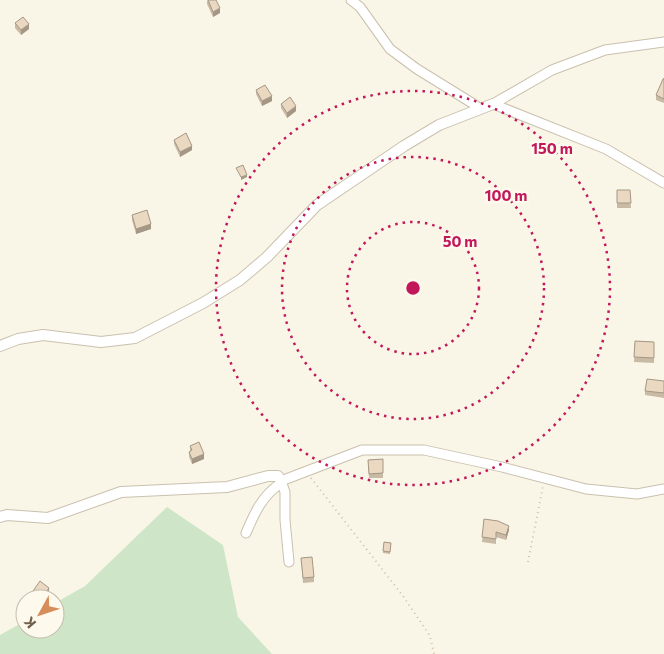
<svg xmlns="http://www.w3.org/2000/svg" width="664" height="654" font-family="Commissioner,sans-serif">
  <rect width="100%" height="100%" fill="#faf6e7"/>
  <polygon fill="#cee6c7" points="167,507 223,545 238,617 272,654 0,654 0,635 25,621 25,629 55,629 55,603 85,586"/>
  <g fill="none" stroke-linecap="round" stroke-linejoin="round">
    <g stroke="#cac0ae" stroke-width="11">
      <g id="minor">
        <polyline points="351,0 360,7 390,49 417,69 472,103 480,109"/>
        <polyline points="493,104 606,149 664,183"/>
        <polyline points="493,104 552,70 605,50 664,42"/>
        <path d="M246 533C255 512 262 496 281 483"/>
        <polyline points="289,562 285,520 285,492 281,481 362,450 424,450 502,467 586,489 637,494 664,489"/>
      </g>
    </g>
    <g stroke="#cac0ae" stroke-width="12">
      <g id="tertiary">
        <polyline points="0,346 18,339 43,335 101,342 135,338 203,303 240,280 267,257 317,205 404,146 439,125 493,104"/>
        <polyline points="0,517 7,515 48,518 121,492 227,487 268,476 278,476 281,481"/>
      </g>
    </g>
    <g stroke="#d1bea5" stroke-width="2" stroke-dasharray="1 4" stroke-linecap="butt">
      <polyline points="311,478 403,596 430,636 434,654"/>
      <polyline points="528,562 543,486"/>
    </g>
    <use href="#minor" stroke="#fff" stroke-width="9"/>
    <use href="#tertiary" stroke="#fff" stroke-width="10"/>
  </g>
  <g fill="#c9baa5">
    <polygon points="207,0 220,13 213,17 207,4"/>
    <polygon points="15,23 29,29 21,35 15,28"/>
    <polygon points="664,78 664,103 656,100 656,95"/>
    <polygon points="256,90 272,101 262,106 256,94"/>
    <polygon points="281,104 296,111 287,118 281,108"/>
    <polygon points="174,140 192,150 180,157 174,144"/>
    <polygon points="617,190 630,190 631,208 617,208"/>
    <polygon points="132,215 151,229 136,234 132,220"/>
    <polygon points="635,341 654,342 654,363 634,362"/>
    <polygon points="664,381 664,398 645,395 645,391"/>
    <polygon points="190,446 204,459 192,464 189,457 189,452 190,451"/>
    <polygon points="383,459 383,478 369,478 368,460"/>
    <polygon points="484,519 509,530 506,540 496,537 496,544 482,542"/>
    <polygon points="384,542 391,543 390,554 383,553"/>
    <polygon points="301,558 314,577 314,582 303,583"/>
    <polygon points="33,591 49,592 44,599 37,599 33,596"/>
  </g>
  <g fill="#a49786">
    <polygon points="220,8 220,13 213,17 213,12"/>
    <polygon points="29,24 29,29 21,35 21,30"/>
    <polygon points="272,96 272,101 262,106 262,101"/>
    <polygon points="296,106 296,111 287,118 287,113"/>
    <polygon points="192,146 192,150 180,157 180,152"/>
    <polygon points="247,175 247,177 241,180 241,177"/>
    <polygon points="151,224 151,229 136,234 136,229"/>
    <polygon points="204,454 204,459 192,464 192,459"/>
    <polygon points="509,526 509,530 506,540 506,535"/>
    <polygon points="49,588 49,592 44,599 42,599 42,598"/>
  </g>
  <g fill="#ead8c0" stroke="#a49786">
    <polygon points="208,0 216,0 220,8 213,12"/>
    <polygon points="23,17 29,24 21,30 15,23"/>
    <polygon points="664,78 664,99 656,95 663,79"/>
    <polygon points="265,85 272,96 262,101 256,90"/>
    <polygon points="290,97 296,106 287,113 281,104"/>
    <polygon points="186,133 192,146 180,152 174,140"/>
    <polygon points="243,165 247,175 241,177 236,168"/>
    <polygon points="617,190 630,190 631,203 617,203"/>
    <polygon points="147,210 151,224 136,229 132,215"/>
    <polygon points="635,341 654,342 654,358 634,357"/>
    <polygon points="647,379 664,381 664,393 645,391"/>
    <polygon points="199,442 204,454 192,459 189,452 192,450 190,446"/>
    <polygon points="383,459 383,473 369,474 368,460"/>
    <polygon points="484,519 498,521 509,526 506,535 496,532 496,539 482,537"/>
    <polygon points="384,542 391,543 390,552 383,551"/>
    <polygon points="312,557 314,577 303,578 301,558"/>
    <polygon points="40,581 49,588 42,598 33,591"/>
  </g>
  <g fill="none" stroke="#c2185b" stroke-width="2.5" stroke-dasharray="2.5 5">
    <circle cx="413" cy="288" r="66"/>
    <circle cx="413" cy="288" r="131"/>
    <circle cx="413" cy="288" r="197"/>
  </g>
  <circle cx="413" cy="288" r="8" fill="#c2185b" stroke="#fdfaed" stroke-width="2.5"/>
  <g font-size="15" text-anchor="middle" font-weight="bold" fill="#c2185b" stroke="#fdfaed" stroke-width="5" stroke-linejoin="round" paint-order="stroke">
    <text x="552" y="154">150 m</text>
    <text x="506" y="201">100 m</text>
    <text x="460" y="247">50 m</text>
  </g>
  <g transform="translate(40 614) rotate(230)"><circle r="24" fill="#fdfaed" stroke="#c5bdad"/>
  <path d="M0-4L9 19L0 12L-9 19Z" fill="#d68d5a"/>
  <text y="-8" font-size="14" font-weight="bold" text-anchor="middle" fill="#70614e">K</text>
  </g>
</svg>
